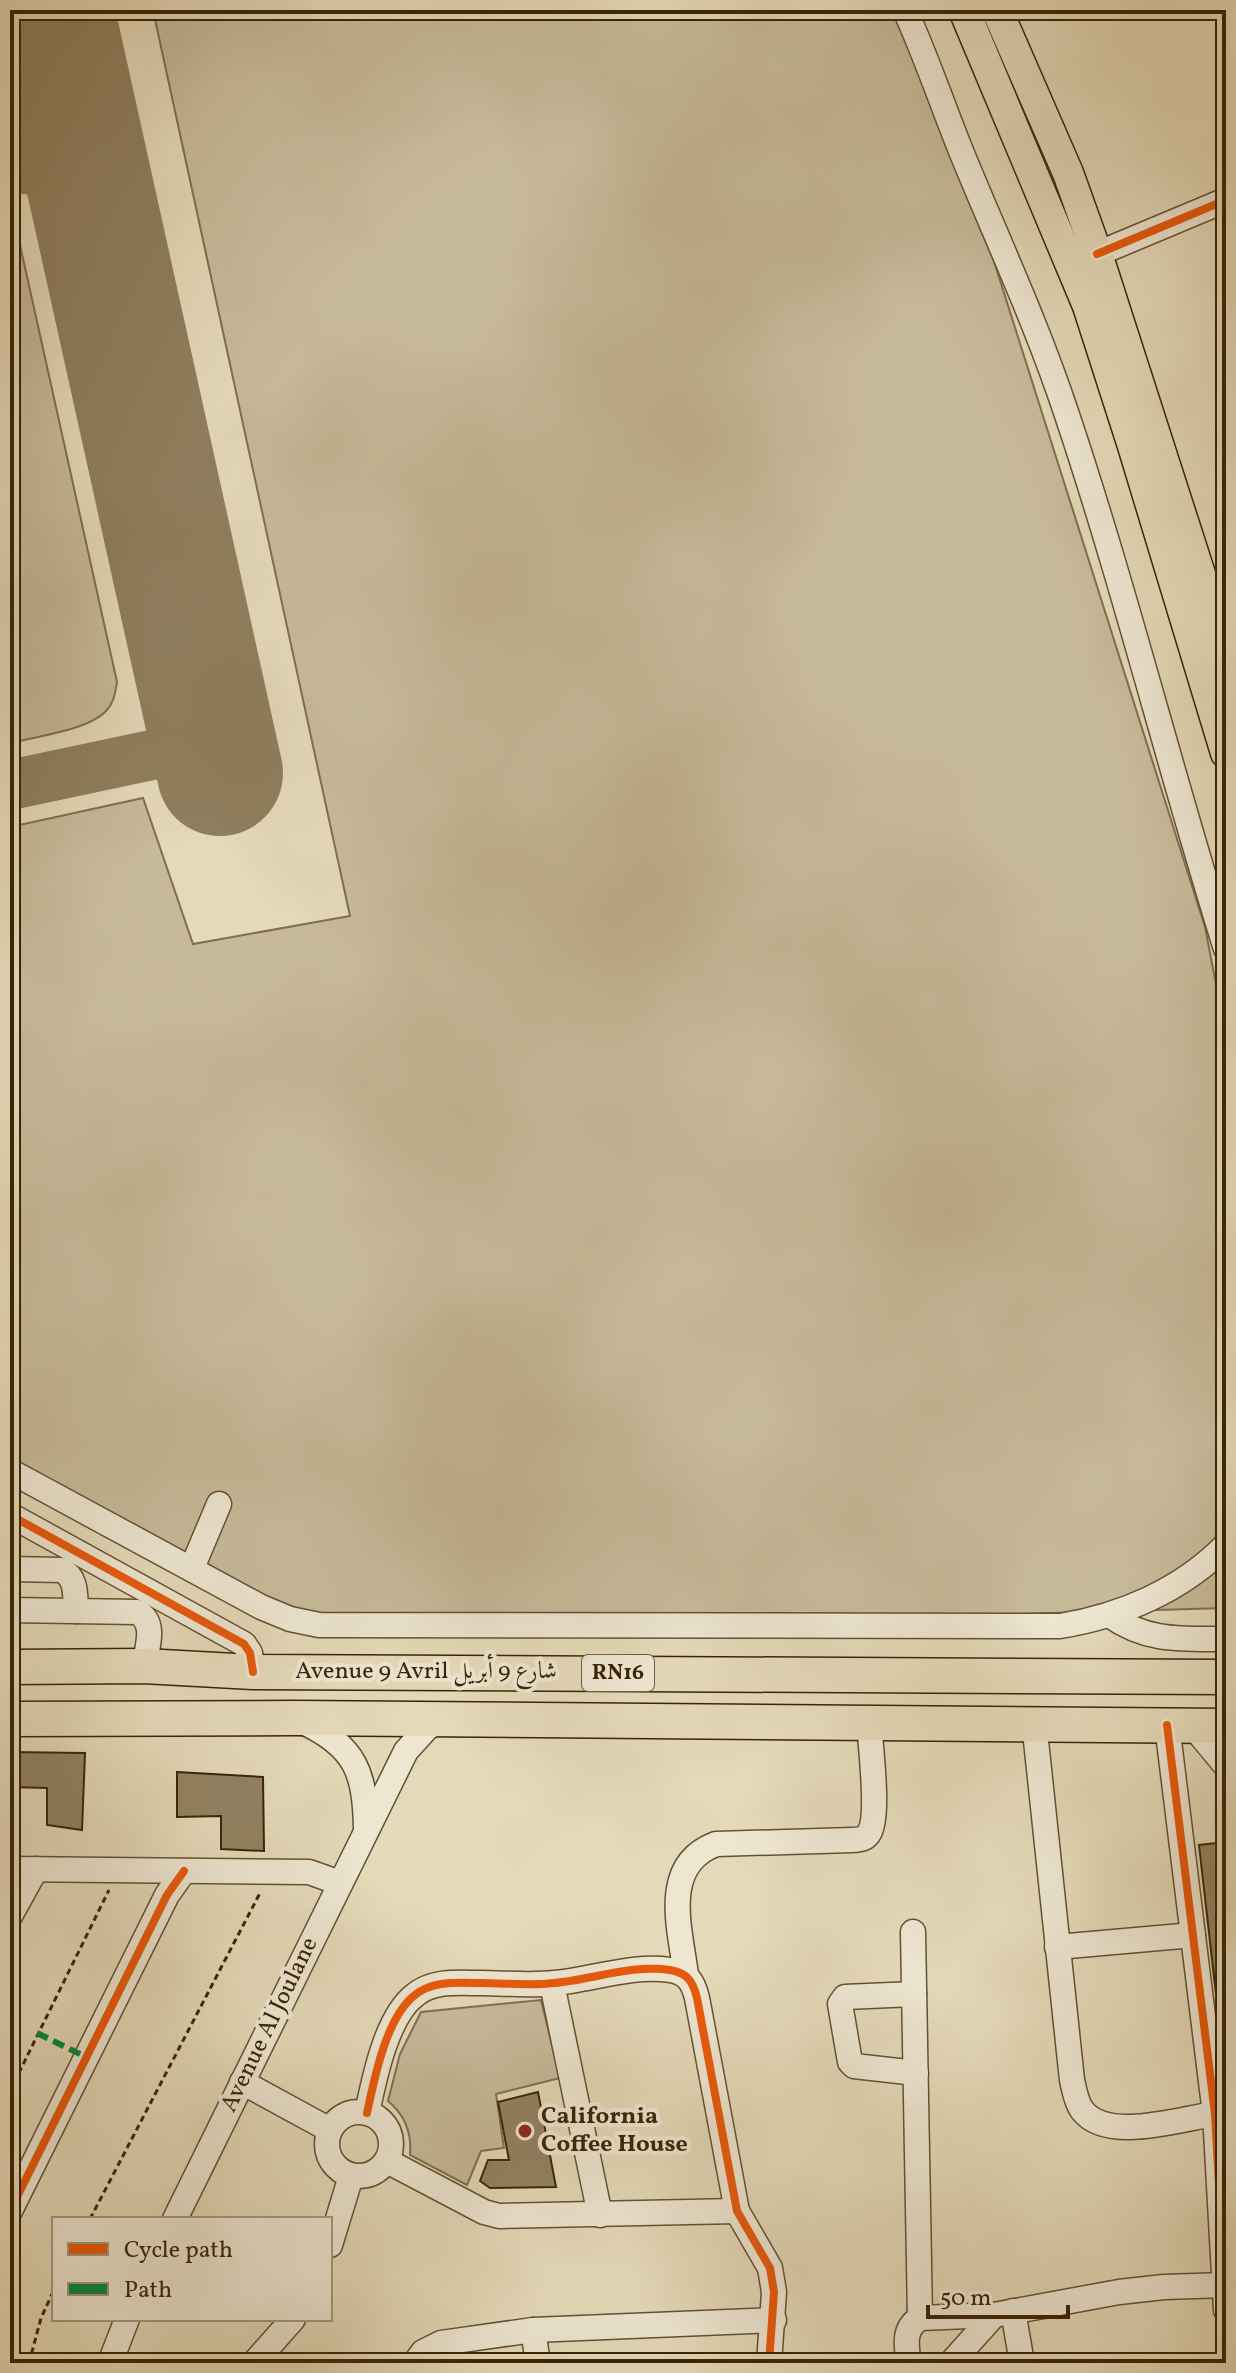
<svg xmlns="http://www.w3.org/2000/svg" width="1236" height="2373" font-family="Vollkorn,Amiri,serif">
  <rect width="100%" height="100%" fill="#e4d9b8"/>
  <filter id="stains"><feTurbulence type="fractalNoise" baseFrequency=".0025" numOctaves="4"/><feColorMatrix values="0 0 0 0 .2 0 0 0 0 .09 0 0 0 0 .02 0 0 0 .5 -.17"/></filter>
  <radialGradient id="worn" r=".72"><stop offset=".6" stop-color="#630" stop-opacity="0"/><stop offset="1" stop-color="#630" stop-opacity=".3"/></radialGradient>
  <g fill="#c7ba9a" stroke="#806f50" stroke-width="2">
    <polygon points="153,10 892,10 979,214 1205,927 1226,1036 1226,1608 302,1634 10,1465 10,827 143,798 193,944 350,916"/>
    <path d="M10 225 16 227 117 682C115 693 114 703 106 711 88 730 35 737 10 743Z"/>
    <path d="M541 2000 560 2078 496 2094 504 2148 481 2151 467 2185 410 2155C412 2133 405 2115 388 2101L400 2054 421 2012Z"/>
  </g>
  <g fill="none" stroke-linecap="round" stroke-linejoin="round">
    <g stroke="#8f7e5e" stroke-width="50">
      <path d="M10 138C42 103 58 61 72 17"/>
      <polyline points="10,168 37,170 56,179 94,206"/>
      <polyline points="10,785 213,742"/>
    </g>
    <polyline stroke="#8f7e5e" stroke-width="126" points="51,10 220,773"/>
  </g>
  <g fill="#928262" stroke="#3a2405" stroke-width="2">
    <polygon points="10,1752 85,1753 82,1830 47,1825 47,1788 10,1787"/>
    <polygon points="177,1772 263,1777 264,1851 221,1849 221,1816 177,1817"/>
    <polygon points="1226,1842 1226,2012 1218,2012 1199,1845"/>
    <polygon points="538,2092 556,2187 490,2188 480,2181 488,2160 509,2160 498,2102"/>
  </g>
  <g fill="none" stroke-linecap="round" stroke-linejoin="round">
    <g stroke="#645132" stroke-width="27">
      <g id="minor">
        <path d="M905 10C926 56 942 104 961 151 997 239 1037 324 1067 415 1126 591 1170 771 1226 949"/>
        <polyline points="1097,254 1226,200"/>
        <path d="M10 1471 261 1607 290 1619 319 1625 1060 1626C1122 1616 1182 1590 1226 1545"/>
        <polyline points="10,1515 244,1644 250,1653 253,1672"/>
        <polyline points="192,1568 219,1504"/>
        <path d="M10 1569 62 1570C77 1578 75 1595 76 1611"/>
        <path d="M10 1610 137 1612C157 1622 147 1648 144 1666"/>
        <path d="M1109 1615C1147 1642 1181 1639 1226 1639"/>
        <path d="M303 1722C356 1747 365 1772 366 1830"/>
        <path d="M1034 1722 1072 2080C1074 2089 1076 2102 1082 2110 1107 2143 1179 2119 1215 2114"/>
        <polyline points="1167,1725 1215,2114 1226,2310"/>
        <polyline points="1192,1725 1226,1766"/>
        <polyline points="10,1869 309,1872 340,1883"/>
        <polyline points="10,1916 36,1869"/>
        <polyline points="913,1932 920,2318"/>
        <polyline points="1057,1947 1193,1935"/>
        <path d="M686 1975C680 1928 660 1865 716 1844L852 1840C859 1840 866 1839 869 1833 880 1816 870 1743 869 1722"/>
        <polyline points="552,1984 600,2215"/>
        <polyline points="914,1994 845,1997 840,2004 850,2062 854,2066 916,2073"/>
        <polyline points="242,2082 330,2130"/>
        <circle cx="359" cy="2144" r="32"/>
        <path d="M367 2113C374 2080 386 2017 415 1995 433 1980 458 1983 480 1983 504 1983 530 1986 554 1983 591 1980 633 1964 670 1970 688 1973 693 1982 697 1998L737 2211 770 2268 774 2292 769 2363"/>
        <polyline points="387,2161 484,2212 499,2216 737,2211"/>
        <polyline points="10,2211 167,1895 184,1871"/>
        <polyline points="175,2219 406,1751 427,1728 442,1719"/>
        <polyline points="330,2245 351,2176"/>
        <polyline points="1013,2311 1022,2363"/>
        <polyline points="533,2330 538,2363"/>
        <polyline points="110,2363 127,2319"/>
        <polyline points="254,2363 293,2319"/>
        <polyline points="415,2363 423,2352 441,2343 533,2330 774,2320"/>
        <path d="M909 2363C906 2346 903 2328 920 2318L994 2315 1119 2292 1164 2287 1226 2285"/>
        <polyline points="951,2363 994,2315"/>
      </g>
    </g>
    <g stroke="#3a2405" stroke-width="33">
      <g id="major">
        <polyline points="964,10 1088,306 1133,446 1226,753"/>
        <polyline points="997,10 1068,173 1097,254 1226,655"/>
      </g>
    </g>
    <g stroke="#3a2405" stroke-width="37">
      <g id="highway">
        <polyline points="10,1667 144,1666 253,1672 1226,1677"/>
        <polyline points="10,1719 294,1718 1226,1726"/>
      </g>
    </g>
    <g stroke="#3a2405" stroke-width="3" stroke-dasharray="6 4" stroke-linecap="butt">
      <polyline points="10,2091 109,1890"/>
      <polyline points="90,2219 260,1893"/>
      <polyline points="29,2363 41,2318 54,2290"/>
    </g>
    <use href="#minor" stroke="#ede6d1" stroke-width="24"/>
    <use href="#major" stroke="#e4d9b8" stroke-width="30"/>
    <use href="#highway" stroke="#e4d9b8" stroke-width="34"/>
    <polyline stroke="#00873e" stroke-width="6" stroke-dasharray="12 6" stroke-linecap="butt" points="37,2033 86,2057"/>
    <g stroke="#ede6d1" stroke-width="13">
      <g id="cycleway">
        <polyline points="1097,254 1226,200"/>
        <polyline points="10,1515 244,1644 250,1653 253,1672"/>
        <polyline points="1167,1725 1215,2114 1226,2310"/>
        <path d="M367 2113C374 2080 386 2017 415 1995 433 1980 458 1983 480 1983 504 1983 530 1986 554 1983 591 1980 633 1964 670 1970 688 1973 693 1982 697 1998L737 2211 770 2268 774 2292 769 2363"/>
        <polyline points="10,2211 167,1895 184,1871"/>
      </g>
    </g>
    <use href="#cycleway" stroke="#e8590c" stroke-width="8"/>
  </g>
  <circle fill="#8f2418" stroke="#ede6d1" stroke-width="3" cx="525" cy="2131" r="8"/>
  <g text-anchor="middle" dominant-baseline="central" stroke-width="8" stroke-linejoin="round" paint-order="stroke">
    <rect fill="#ede6d1" stroke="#705e42" stroke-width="2" x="582" y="1655" width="72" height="36" rx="6"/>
    <g font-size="22" font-weight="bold" fill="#3a2405">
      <text x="618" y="1673">RN16</text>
    </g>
    <g font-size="24" fill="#3a2405" stroke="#ede6d1">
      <text x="426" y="1672">Avenue 9 Avril شارع 9 أبريل</text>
      <text transform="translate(270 2025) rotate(-64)">Avenue Al Joulane</text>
    </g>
    <g font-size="24" font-weight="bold" fill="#3a2405" stroke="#ede6d1" text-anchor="start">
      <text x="541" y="2117">California<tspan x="541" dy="28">Coffee House</tspan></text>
    </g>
  </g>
  <rect width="1236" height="2373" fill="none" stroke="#e4d9b8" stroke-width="40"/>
  <rect x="12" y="12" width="1212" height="2349" fill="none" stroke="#3a2405" stroke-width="4"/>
  <rect x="20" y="20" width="1196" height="2333" fill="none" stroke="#3a2405" stroke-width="2"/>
  <rect x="52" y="2217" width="280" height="104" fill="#ede6d1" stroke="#a5987f" stroke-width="2"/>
  <rect x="68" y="2243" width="40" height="12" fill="#e8590c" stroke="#a5987f" stroke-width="2"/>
  <text x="124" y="2257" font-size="24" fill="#3a2405">Cycle path</text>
  <rect x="68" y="2283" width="40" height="12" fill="#00873e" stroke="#a5987f" stroke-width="2"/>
  <text x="124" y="2297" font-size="24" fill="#3a2405">Path</text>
  <path d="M928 2305v12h140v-12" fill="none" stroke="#3a2405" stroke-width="4"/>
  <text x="940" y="2305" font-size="24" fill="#3a2405" stroke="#ede6d1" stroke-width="6" paint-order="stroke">50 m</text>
  <rect width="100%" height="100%" filter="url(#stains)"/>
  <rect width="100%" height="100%" fill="url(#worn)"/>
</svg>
